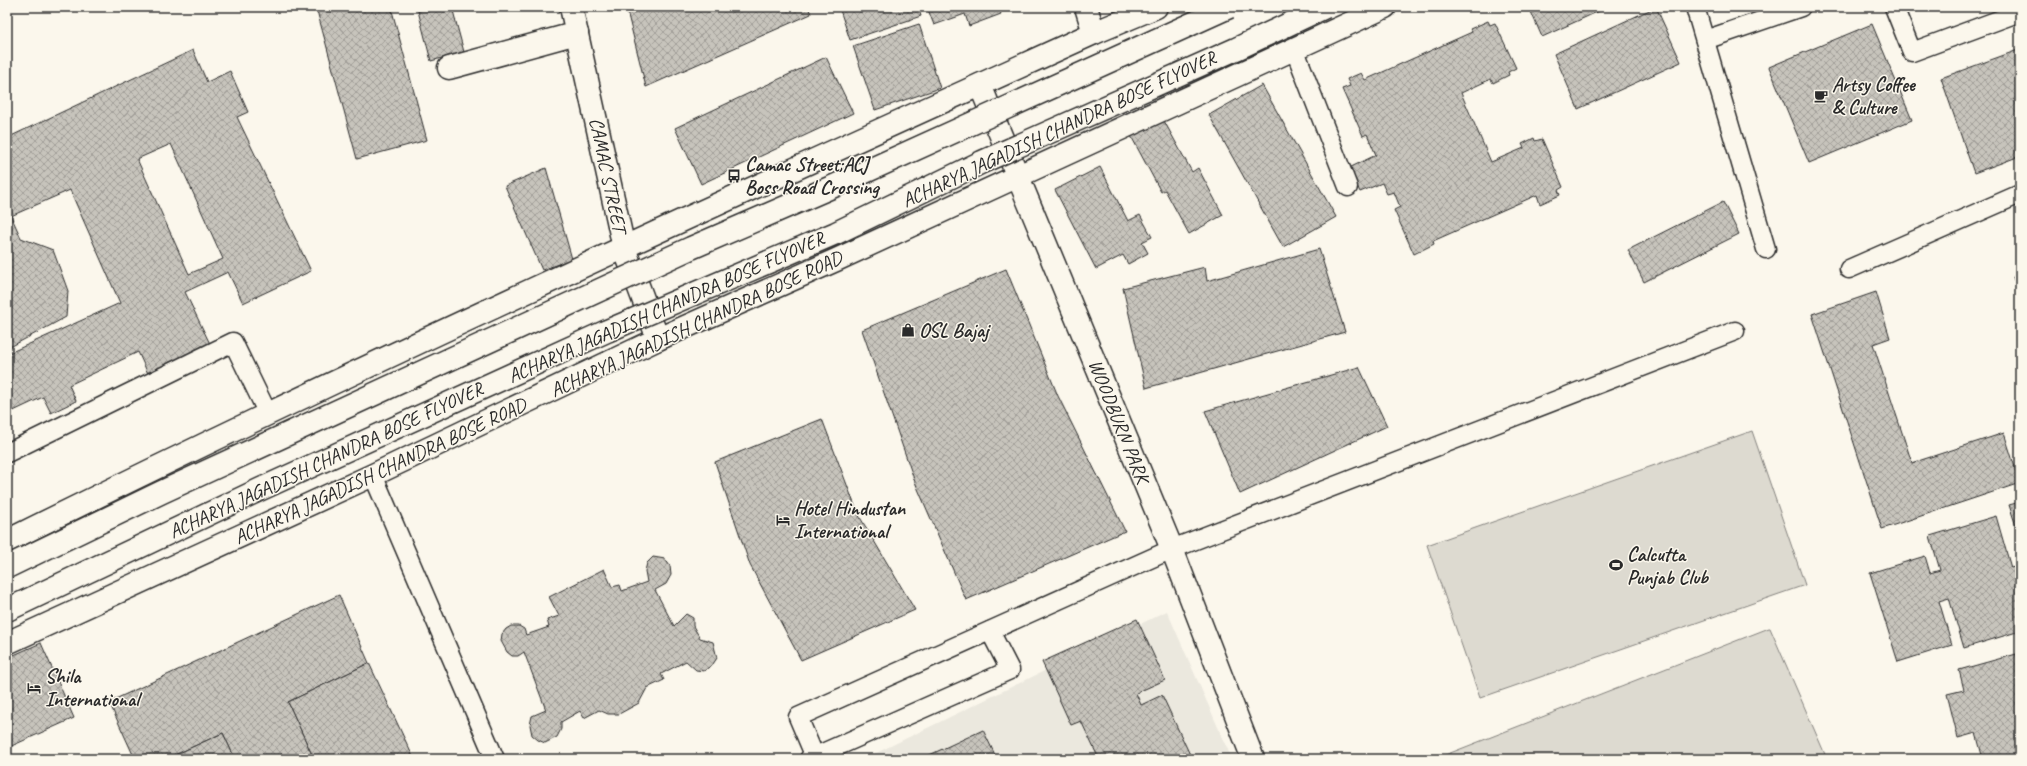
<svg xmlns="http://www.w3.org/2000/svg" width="2027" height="766" font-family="Caveat,sans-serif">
  <defs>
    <pattern id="building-cross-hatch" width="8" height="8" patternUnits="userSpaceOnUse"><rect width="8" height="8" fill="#c7c4bc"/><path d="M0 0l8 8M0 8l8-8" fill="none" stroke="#a29f99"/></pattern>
  </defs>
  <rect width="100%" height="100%" fill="#fbf7ec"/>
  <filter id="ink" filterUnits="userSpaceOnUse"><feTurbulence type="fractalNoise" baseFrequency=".025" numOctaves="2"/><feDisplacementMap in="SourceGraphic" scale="8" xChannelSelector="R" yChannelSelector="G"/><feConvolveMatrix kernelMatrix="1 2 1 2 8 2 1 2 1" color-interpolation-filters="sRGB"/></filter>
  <g filter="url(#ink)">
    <polygon fill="#ebe8de" points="1167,611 1232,759 864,759"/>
    <g fill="#dddad0" stroke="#84827e">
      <polygon points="1752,431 1805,585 1480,698 1427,545"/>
      <polygon points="1770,628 1827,759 1435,759 1769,628"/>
    </g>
    <g fill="url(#building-cross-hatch)" stroke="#2b2b2b" fill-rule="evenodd">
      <polygon points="316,7 391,7 427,140 357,159"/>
      <polygon points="417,7 452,7 464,52 431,61"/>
      <polygon points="626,7 808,7 811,14 646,87"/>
      <polygon points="839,7 918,7 921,16 850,40"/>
      <polygon points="927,7 998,7 1001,14 969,26 965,14 934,25"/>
      <polygon points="1529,7 1608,7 1542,37"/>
      <polygon points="1656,7 1681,62 1578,109 1554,54"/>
      <polygon points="1488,21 1490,25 1495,23 1516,68 1508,72 1509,75 1493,83 1491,79 1461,93 1491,162 1524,148 1522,144 1534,138 1535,141 1542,139 1563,187 1558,190 1560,195 1540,204 1537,195 1433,241 1434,244 1414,254 1394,210 1400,207 1394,192 1387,194 1382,183 1360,192 1349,168 1376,155 1367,134 1363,136 1342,89 1350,86 1347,79 1361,73 1365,80 1472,32 1470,29"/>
      <polygon points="919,24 940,88 875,110 853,46"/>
      <polygon points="1872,24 1912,120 1809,163 1769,67"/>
      <path d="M193 50 207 82 230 71 248 112 237 117 311 271 243 303 228 272 185 292 212 348 150 378 138 352 69 385 76 401 51 413 43 397 7 414V354L120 303 70 190 11 216 21 238 53 250 68 291 66 317 12 346H7V138ZM171 144 223 259 189 274 137 159Z"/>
      <polygon points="2018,50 2020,56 2020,156 1974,173 1941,78"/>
      <polygon points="826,57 853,113 701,184 675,128"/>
      <polygon points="1262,85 1336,217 1283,247 1209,115"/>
      <polygon points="1163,119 1192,172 1198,168 1223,215 1189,234 1165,190 1161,192 1131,136"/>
      <polygon points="1100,167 1128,221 1140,215 1152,237 1142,242 1148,253 1128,264 1123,255 1096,269 1055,190"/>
      <polygon points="546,168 572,259 542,270 505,186"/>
      <polygon points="1723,202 1739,234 1644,282 1628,250"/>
      <polygon points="1319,249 1345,332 1146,388 1123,288 1205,267 1207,281"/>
      <polygon points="1006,269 1058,396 1125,531 966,600 915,482 862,330"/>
      <polygon points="2020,274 2020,297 2013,277"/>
      <polygon points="1876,292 1890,338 1873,344 1912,463 2004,433 2020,483 1882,529 1812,314"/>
      <polygon points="1359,367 1387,426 1240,494 1205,411"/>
      <polygon points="822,419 858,514 915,610 801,660 750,565 715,462"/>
      <polygon points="2020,502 2020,538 2009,505"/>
      <polygon points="1996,516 2011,568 2020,565 2020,585 2016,586 2020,598 2020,631 1964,648 1949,598 1939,601 1952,645 1898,662 1870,573 1925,556 1930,573 1940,570 1930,536"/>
      <polygon points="653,557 665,559 670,566 671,575 666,584 655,590 674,626 686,614 693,618 693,626 700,638 713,642 717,658 713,664 704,671 696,670 686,661 661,674 664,680 647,688 639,703 619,714 608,714 599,710 584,718 580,711 561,722 561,729 557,737 545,743 538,740 532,735 530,725 532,716 546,710 524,652 518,656 512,656 507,652 501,641 502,634 506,629 511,626 519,626 524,629 526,635 549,627 547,620 559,616 549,597 604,569 612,587 620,585 622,591 647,582 645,571 647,563"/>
      <polygon points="339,595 369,663 288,702 314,759 235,759 223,733 166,759 135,759 109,702"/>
      <polygon points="1137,619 1165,680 1136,693 1141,705 1162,695 1192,759 1093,759 1098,757 1081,721 1071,725 1042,662"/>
      <polygon points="41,643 74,718 7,748 7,658"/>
      <polygon points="2020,653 2020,759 1983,759 1976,733 1958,738 1947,694 1964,690 1959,670"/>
      <polygon points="369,663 414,759 314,759 288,702"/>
      <polygon points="983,730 997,759 921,759"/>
      <polygon points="223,733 235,759 166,759"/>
    </g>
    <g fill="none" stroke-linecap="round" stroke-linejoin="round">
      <g stroke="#2b2b2b" stroke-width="21">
        <g id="service">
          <polyline points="1695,7 1766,249"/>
          <polyline points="1894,7 1912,52 2020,12"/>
          <polyline points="1705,40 1801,7"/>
          <polyline points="1294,48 1348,187"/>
          <polyline points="1849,269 2020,194"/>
          <polyline points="7,453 233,342 268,414"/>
          <polyline points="373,475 495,759"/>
          <polyline points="815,757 798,717 1172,549 1735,331"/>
          <polyline points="809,759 1010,670 990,631"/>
        </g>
      </g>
      <g stroke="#2b2b2b" stroke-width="25">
        <g id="minor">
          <polyline points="1086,7 1094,33"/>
          <polyline points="449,68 577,33"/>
          <polyline points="980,85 1172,549 1253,759"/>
        </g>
      </g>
      <g stroke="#2b2b2b" stroke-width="25">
        <polyline id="secondary" points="571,7 624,248 658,339"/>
      </g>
      <g stroke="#2b2b2b" stroke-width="25">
        <g id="primary">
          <path d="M7 541C365 363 730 198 1094 33L1156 7"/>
          <polyline points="7,643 373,475 658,339 836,260 1385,7"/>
        </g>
      </g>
      <use href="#service" stroke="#fbf7ec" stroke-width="18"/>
      <use href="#minor" stroke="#fbf7ec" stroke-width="22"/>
      <use href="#secondary" stroke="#fbf7ec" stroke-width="22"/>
      <use href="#primary" stroke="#fbf7ec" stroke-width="22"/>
      <g stroke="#2b2b2b" stroke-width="25" stroke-linecap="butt">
        <g id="motorway-bridge">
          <polyline points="7,567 162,492 691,248 834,186 1229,7"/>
          <polyline points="7,610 261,489 607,331 836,233 982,162 1236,49 1325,7"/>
        </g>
      </g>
      <use href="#motorway-bridge" stroke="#fbf7ec" stroke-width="22"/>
    </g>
  </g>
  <defs>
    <g id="cafe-bare" transform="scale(1.08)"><path d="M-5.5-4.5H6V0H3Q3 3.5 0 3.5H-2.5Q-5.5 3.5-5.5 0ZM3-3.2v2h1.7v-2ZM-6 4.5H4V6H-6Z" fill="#2b2b2b" stroke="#fbf7ec" stroke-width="2.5" paint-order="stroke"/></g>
    <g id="bus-bare" transform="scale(1.08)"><path d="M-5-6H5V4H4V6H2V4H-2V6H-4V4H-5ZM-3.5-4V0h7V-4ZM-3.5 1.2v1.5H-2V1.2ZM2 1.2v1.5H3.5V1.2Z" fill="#2b2b2b" stroke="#fbf7ec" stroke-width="2.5" paint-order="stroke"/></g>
    <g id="shop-bare" transform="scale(1.08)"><path d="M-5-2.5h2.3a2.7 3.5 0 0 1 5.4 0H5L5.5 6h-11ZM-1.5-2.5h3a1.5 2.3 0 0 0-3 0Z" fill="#2b2b2b" stroke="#fbf7ec" stroke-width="2.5" paint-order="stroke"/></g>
    <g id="hotel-bare" transform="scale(1.08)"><path d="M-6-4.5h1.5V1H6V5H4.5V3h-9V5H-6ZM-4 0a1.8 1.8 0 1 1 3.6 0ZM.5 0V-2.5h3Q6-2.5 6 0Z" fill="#2b2b2b" stroke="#fbf7ec" stroke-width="2.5" paint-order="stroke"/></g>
    <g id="stadium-bare" transform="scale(1.08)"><path d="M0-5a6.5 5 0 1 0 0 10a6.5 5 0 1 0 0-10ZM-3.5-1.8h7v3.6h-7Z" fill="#2b2b2b" stroke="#fbf7ec" stroke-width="2.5" paint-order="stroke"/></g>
  </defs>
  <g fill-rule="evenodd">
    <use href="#cafe-bare" x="1821" y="96"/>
    <use href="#bus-bare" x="734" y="176"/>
    <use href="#shop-bare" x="908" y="330"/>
    <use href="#hotel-bare" x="783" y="520"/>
    <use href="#stadium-bare" x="1616" y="565"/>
    <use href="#hotel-bare" x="34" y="688"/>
  </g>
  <g text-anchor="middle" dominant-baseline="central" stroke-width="3" stroke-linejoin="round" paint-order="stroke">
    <g font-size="20" font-weight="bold" fill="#2b2b2b" stroke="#fbf7ec" text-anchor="start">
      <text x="1832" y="84">Artsy Coffee<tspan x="1832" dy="23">&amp; Culture</tspan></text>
      <text x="745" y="164">Camac Street;ACJ<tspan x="745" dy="23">Boss Road Crossing</tspan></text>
      <text x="919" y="330">OSL Bajaj</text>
      <text x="794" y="508">Hotel Hindustan<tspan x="794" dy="23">International</tspan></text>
      <text x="1627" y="554">Calcutta<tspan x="1627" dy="23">Punjab Club</tspan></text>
      <text x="45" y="676">Shila<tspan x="45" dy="23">International</tspan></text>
    </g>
    <g font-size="20" fill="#2b2b2b" stroke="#fbf7ec">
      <text transform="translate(1059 129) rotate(-25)">ACHARYA JAGADISH CHANDRA BOSE FLYOVER</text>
      <text transform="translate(608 175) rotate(78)">CAMAC STREET</text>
      <text transform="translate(666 307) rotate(-24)">ACHARYA JAGADISH CHANDRA BOSE FLYOVER</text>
      <text transform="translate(696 324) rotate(-25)">ACHARYA JAGADISH CHANDRA BOSE ROAD</text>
      <text transform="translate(1119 421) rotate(68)">WOODBURN PARK</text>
      <text transform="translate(326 460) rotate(-25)">ACHARYA JAGADISH CHANDRA BOSE FLYOVER</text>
      <text transform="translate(380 471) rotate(-25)">ACHARYA JAGADISH CHANDRA BOSE ROAD</text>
    </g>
  </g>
  <rect width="2027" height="766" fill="none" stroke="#fbf7ec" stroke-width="24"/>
  <rect x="12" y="12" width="2003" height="742" fill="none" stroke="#2b2b2b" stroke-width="1.5" filter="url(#ink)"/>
</svg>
